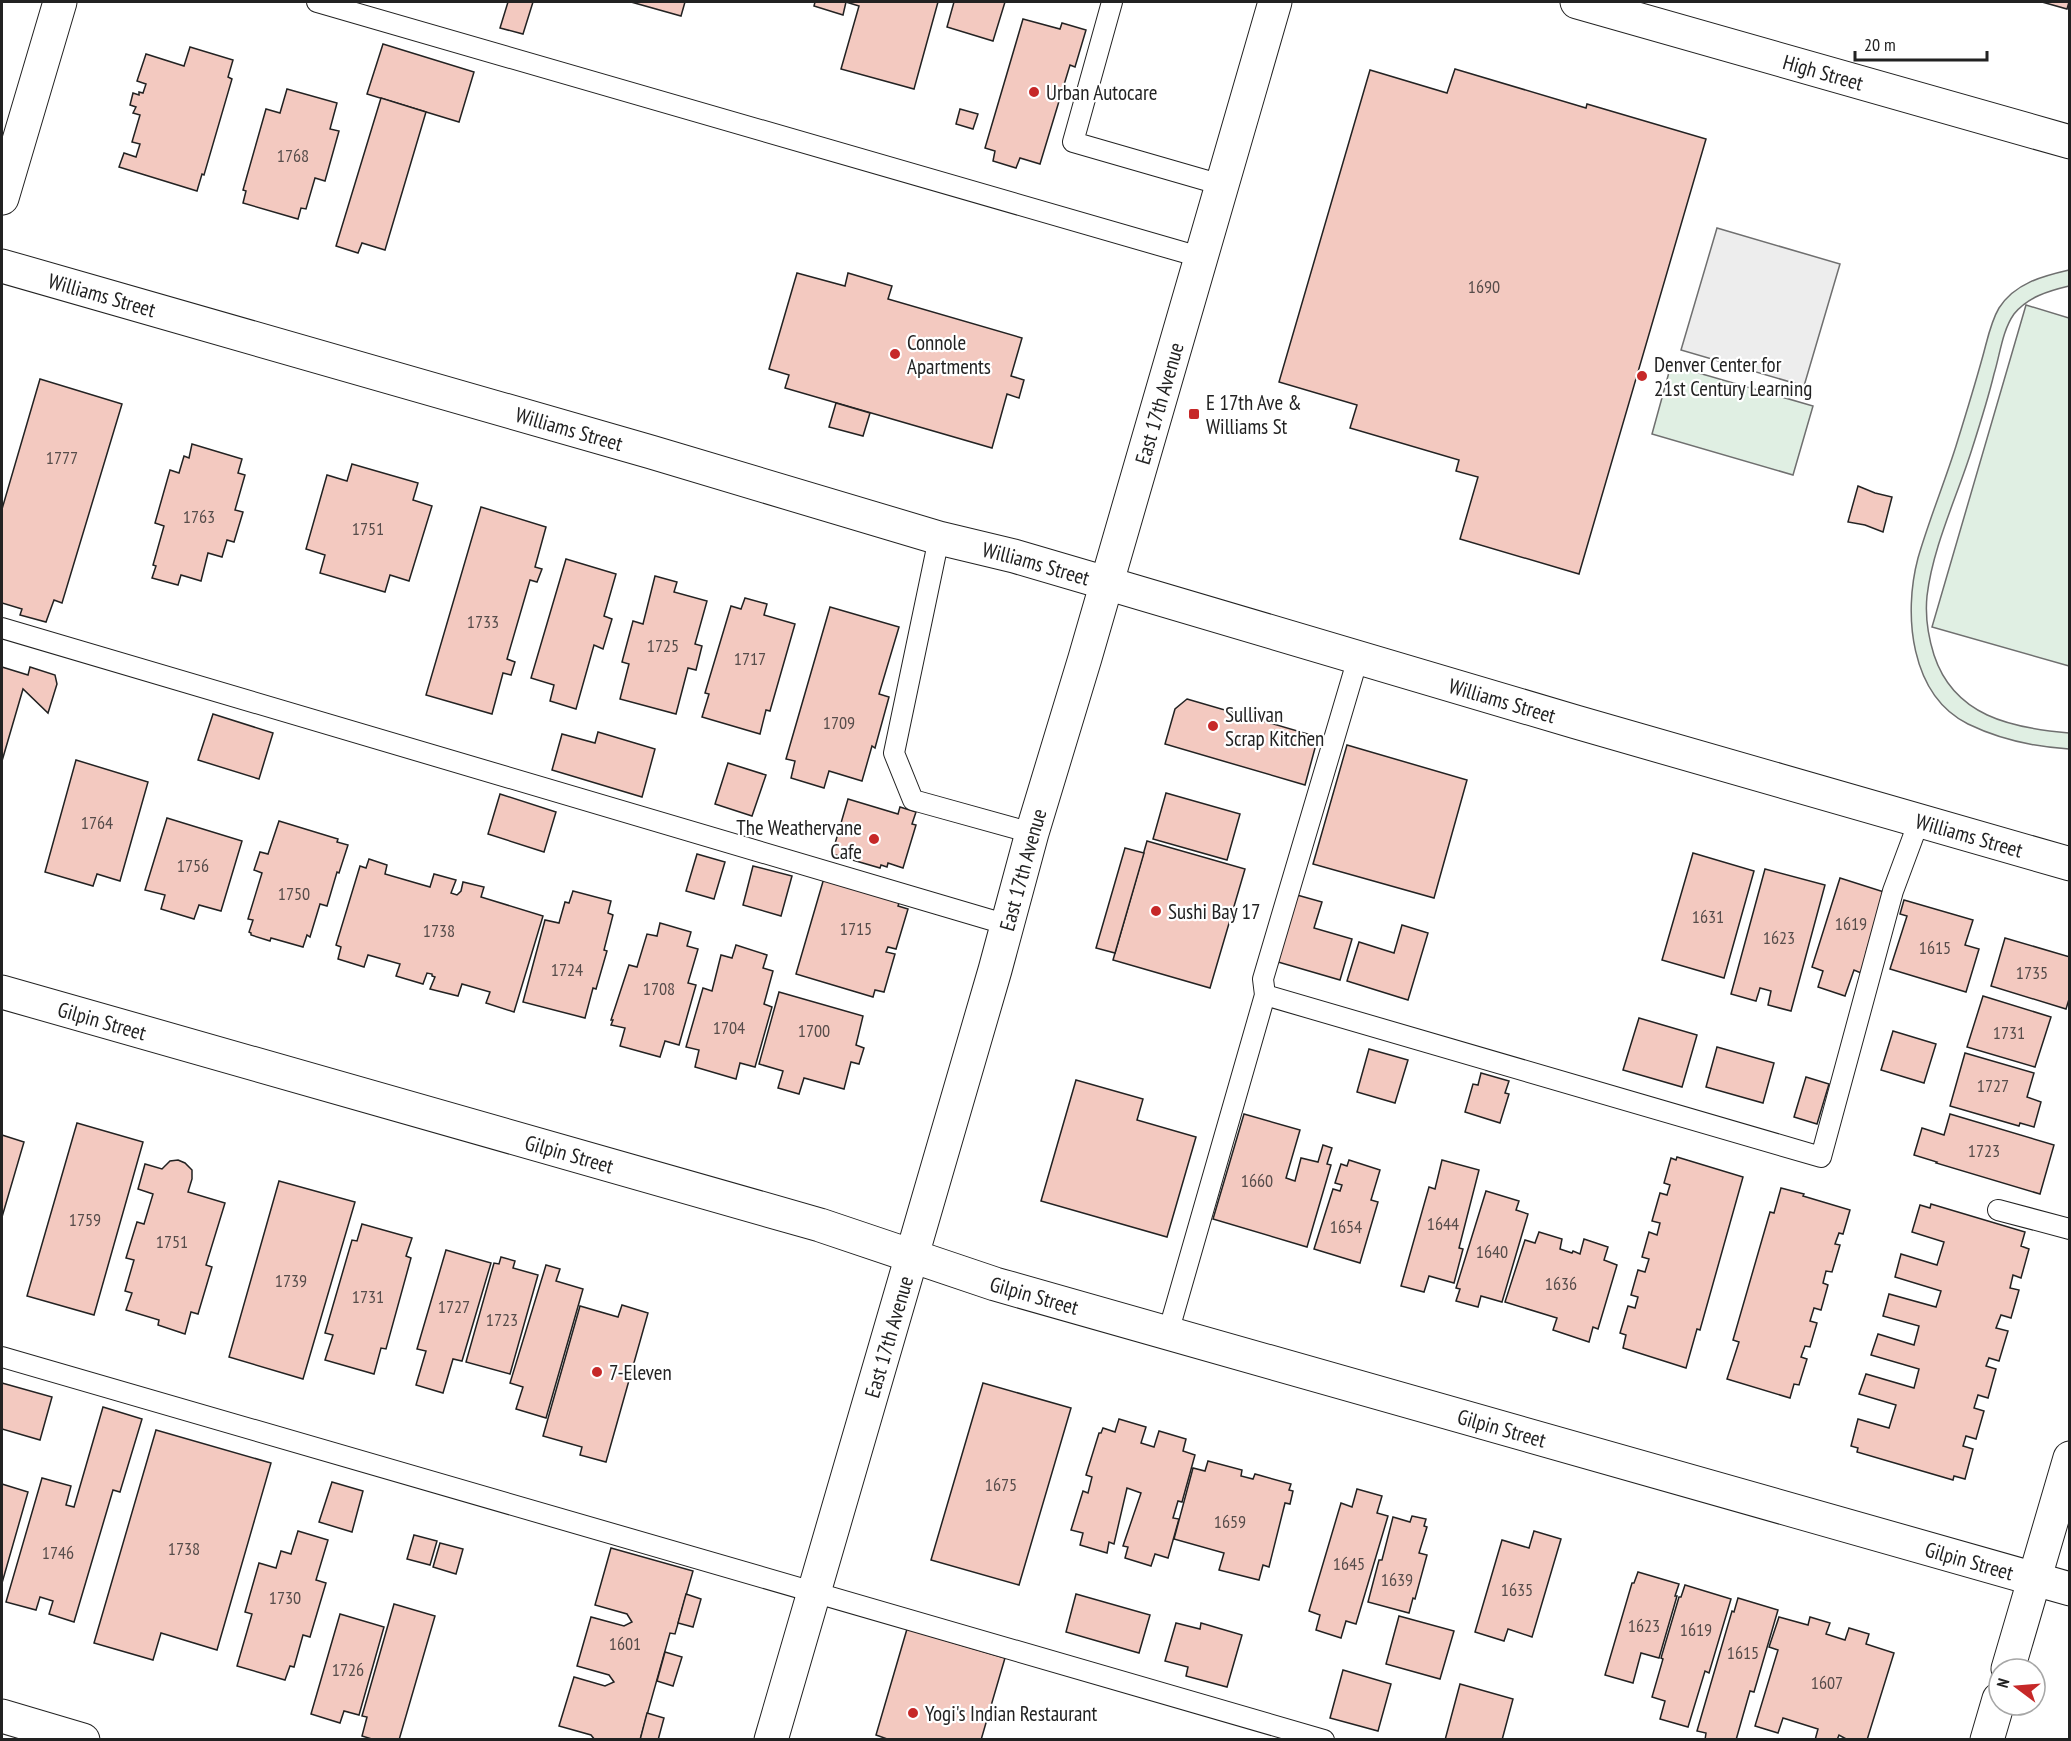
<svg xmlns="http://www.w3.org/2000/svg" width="2071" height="1741" font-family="'PT Sans Narrow',sans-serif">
  <rect width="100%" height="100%" fill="#fff"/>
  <g fill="#e0efe3" stroke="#6f6f6f" stroke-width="1.5">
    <path d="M2069 270V286C2048 291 2028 297 2014 314 2002 331 2000 355 1994 374 1988 399 1980 424 1972 449 1957 497 1933 546 1927 596 1925 616 1928 636 1934 655 1954 716 2011 728 2069 733V749C2036 747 1999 739 1968 724 1910 695 1903 614 1918 558 1929 520 1944 484 1956 446 1965 417 1974 388 1982 359 1987 342 1990 323 1999 308 2015 283 2043 276 2069 270Z"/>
    <polygon points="2026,305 2069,318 2069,666 1932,627"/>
    <polygon points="1671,365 1813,406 1793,475 1652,434"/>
  </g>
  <polygon fill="#ededed" stroke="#6f6f6f" stroke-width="1.5" points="1717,228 1840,264 1804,386 1681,350"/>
  <g fill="#f3c9c0" stroke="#222" stroke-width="1.5">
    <polygon points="508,2 533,2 523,34 500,28"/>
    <polygon points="631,2 685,2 681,16"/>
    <polygon points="815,2 938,2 914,89 841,69 859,6 846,2 843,15 814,6"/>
    <polygon points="954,2 1005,2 993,41 947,27"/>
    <polygon points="2042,2 2069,2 2067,9"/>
    <polygon points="1023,19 1060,29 1062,23 1086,30 1075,67 1070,65 1040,164 1020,158 1016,168 993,161 995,151 985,148"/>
    <polygon points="383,44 474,72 459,122 367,94"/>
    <polygon points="190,47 233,60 228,77 232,79 204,175 202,174 197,191 119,167 124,153 136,157 140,144 132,142 140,115 133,113 136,107 130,105 133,93 139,95 139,92 143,93 146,84 137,81 146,54 184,66"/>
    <polygon points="1455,69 1586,108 1587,104 1706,139 1579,574 1460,539 1478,477 1456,471 1459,460 1350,428 1357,405 1279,382 1370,70 1447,93"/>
    <polygon points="287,89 337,103 330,129 339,131 325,181 315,178 306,209 301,208 298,219 243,203 246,191 243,190 266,109 280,113"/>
    <polygon points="381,98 426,112 385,250 362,243 358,253 336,246"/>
    <polygon points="960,109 978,114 973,129 956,124"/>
    <polygon points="797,273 845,286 848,273 892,286 888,299 1022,338 1011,376 1024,380 1019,398 1007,394 992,448 785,388 789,375 769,369"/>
    <polygon points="40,379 122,404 62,603 54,600 46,622 20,615 22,609 2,603 2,509"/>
    <polygon points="836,403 870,413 863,436 829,427"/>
    <polygon points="192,444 242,459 238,473 245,475 235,510 243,512 234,542 227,540 222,557 208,553 201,581 181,575 178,585 152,578 156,566 153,565 164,526 155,523 170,470 179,473 184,456 189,458"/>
    <polygon points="352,464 418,483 413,500 432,506 409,581 390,575 385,592 320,573 325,555 306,549 327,475 347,481"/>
    <polygon points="1858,486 1875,493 1892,497 1883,532 1865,525 1848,522"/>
    <polygon points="481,507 546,527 535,567 542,569 537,582 530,580 507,659 515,662 511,675 503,673 492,714 426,695"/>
    <polygon points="566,559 616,574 604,616 612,619 603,649 594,645 576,709 550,701 554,685 531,678"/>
    <polygon points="655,576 677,582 674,592 707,601 695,644 702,646 696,670 688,668 676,714 620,699 629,664 622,662 633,621 643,624"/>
    <polygon points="745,598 767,604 764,615 795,624 770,711 766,710 760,734 702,717 709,694 705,693 731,606 741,609"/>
    <polygon points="830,607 899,627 879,694 889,697 875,748 872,746 862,781 829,771 824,788 791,778 795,761 786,759"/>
    <polygon points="2,667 28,675 30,667 55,675 57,684 48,713 23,689 2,761"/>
    <polygon points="1187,699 1318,737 1305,785 1165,744 1175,709"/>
    <polygon points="213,714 273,733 259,779 198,760"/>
    <polygon points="598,732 655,749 642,797 552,770 562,734 595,743"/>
    <polygon points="1347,745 1467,780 1434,898 1313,864"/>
    <polygon points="76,760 148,782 120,881 97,874 93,886 45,872"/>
    <polygon points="728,763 766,775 752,816 715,804"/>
    <polygon points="1166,793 1240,814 1227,860 1153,839"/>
    <polygon points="500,794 556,812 544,852 488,834"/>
    <polygon points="848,799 898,814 900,807 916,812 912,824 916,825 903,868 888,863 887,867 881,865 880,868 832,854"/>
    <polygon points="167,818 242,841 221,911 199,905 194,919 161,909 165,895 145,890"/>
    <polygon points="279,821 338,839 337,842 348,845 339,873 337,872 327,906 320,904 310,937 307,935 303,947 271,938 270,941 251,935 251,933 249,932 253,920 248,919 262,873 254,870 260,852 268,854"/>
    <polygon points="1147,841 1245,869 1210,988 1113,960"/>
    <polygon points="1125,848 1144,853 1115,953 1096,948"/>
    <polygon points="1693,853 1754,871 1724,978 1662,960"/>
    <polygon points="697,854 725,862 714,899 686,891"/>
    <polygon points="369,859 387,865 385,874 430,887 434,874 456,880 451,893 457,895 461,891 463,882 484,887 481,897 543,916 514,1012 486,1003 490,992 462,984 458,996 430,989 435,977 432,976 432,974 427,973 423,984 396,976 400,964 368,955 364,967 338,959 341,947 336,945 360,866 366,868"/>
    <polygon points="753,866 792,876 781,916 743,905"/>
    <polygon points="1765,869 1825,885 1791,1011 1768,1005 1771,991 1760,988 1756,1001 1731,994"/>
    <polygon points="824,878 900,900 898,906 908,909 896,949 888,947 886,952 895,954 884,992 875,990 873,997 796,974"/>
    <polygon points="1840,878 1884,892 1866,953 1867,954 1861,973 1854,970 1845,996 1818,987 1823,971 1812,967"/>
    <polygon points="573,891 611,901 608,913 613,915 604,950 607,951 596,989 593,988 585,1018 523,1002 545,920 559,923 565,902 569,903"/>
    <polygon points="1297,895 1322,902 1314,928 1352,939 1340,980 1278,962"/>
    <polygon points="1904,900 1973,920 1965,945 1979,949 1966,992 1890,969 1907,916 1900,914"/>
    <polygon points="660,923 691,932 687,946 698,949 688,983 696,985 679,1045 665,1041 660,1057 620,1046 625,1028 611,1025 613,1020 611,1020 629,965 637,967 647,934 657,936"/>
    <polygon points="1402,925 1428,933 1408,1000 1347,981 1359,942 1394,953"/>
    <polygon points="2005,938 2070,957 2070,996 2066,1009 1991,986"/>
    <polygon points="736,945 767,955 763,968 773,971 764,1004 772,1007 755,1067 740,1063 736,1079 695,1067 699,1050 686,1047 703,988 712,991 721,955 732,958"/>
    <polygon points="779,992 863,1016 856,1045 864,1048 859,1064 851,1062 844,1089 804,1078 799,1094 778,1088 783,1071 759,1064"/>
    <polygon points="1983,996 2051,1017 2035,1067 1967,1047"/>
    <polygon points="1639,1018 1697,1035 1682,1087 1623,1070"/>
    <polygon points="1893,1031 1936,1044 1924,1083 1881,1070"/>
    <polygon points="1717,1047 1774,1063 1763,1103 1706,1087"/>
    <polygon points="1369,1049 1408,1060 1395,1103 1357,1092"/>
    <polygon points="1965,1053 2034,1073 2027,1097 2041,1102 2034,1127 2020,1123 2019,1126 1950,1106"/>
    <polygon points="1481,1073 1509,1081 1505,1093 1509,1094 1500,1123 1465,1112 1473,1084 1478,1085"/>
    <polygon points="1806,1077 1829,1084 1817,1124 1794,1117"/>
    <polygon points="1076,1080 1143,1099 1137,1120 1196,1137 1167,1237 1041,1201"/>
    <polygon points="1244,1114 1300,1130 1286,1178 1295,1181 1301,1158 1318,1162 1323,1145 1332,1148 1327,1164 1331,1165 1307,1247 1213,1219"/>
    <polygon points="1950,1114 2054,1145 2040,1194 1936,1163 1937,1162 1914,1155 1922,1128 1944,1135"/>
    <polygon points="77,1123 143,1142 94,1315 27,1296"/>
    <polygon points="2,1135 24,1142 2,1217"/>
    <polygon points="1677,1157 1743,1177 1700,1330 1697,1329 1686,1368 1623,1348 1626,1335 1620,1333 1628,1306 1635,1308 1638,1297 1631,1295 1638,1270 1645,1272 1649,1259 1642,1257 1649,1232 1657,1235 1660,1223 1652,1221 1660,1193 1667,1195 1670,1185 1664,1183 1671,1158 1676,1160"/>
    <polygon points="178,1160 185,1163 192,1170 192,1179 188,1192 225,1203 206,1265 212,1267 198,1314 191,1312 185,1334 158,1325 159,1320 126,1310 132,1293 125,1291 134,1260 126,1258 137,1222 144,1224 153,1194 138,1189 145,1164 162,1169 170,1161"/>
    <polygon points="1349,1160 1380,1170 1371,1200 1378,1202 1360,1263 1314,1249 1333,1189 1340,1191 1342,1185 1335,1183 1341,1164 1347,1166"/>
    <polygon points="1442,1160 1479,1170 1459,1248 1463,1249 1454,1283 1429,1276 1424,1292 1401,1286 1429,1187 1435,1189"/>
    <polygon points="279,1181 355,1202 303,1379 229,1357"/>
    <polygon points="1781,1188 1804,1194 1803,1196 1850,1210 1843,1234 1839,1233 1835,1244 1840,1245 1832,1272 1826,1271 1823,1283 1828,1285 1821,1310 1814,1308 1810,1321 1817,1323 1810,1347 1805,1346 1801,1357 1807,1359 1799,1385 1794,1384 1790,1398 1727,1379 1739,1342 1733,1340 1770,1212 1774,1213"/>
    <polygon points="1486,1191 1519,1201 1516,1210 1528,1214 1502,1302 1481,1296 1478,1307 1456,1301 1460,1289 1456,1288"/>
    <polygon points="1931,1204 2025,1232 2021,1246 2029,1249 2021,1278 2013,1275 2010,1288 2019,1290 2011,1318 2001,1315 1996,1328 2008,1331 1999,1361 1989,1358 1986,1366 1996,1369 1988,1398 1978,1395 1974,1408 1984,1411 1976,1439 1966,1436 1963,1446 1973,1449 1965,1479 1954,1476 1953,1480 1857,1452 1858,1448 1851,1446 1858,1419 1889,1428 1896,1405 1859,1394 1866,1374 1914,1388 1919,1369 1871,1355 1878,1334 1914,1345 1919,1326 1883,1316 1889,1294 1936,1307 1941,1291 1895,1277 1901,1254 1937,1265 1944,1242 1912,1232 1920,1205 1930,1208"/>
    <polygon points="362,1224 412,1238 406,1256 411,1258 386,1349 381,1348 374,1374 325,1360 333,1335 325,1333 352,1240 357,1241"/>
    <polygon points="1539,1232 1562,1239 1560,1249 1572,1253 1573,1251 1580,1254 1584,1239 1608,1247 1604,1260 1617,1265 1598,1329 1593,1327 1589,1342 1553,1330 1557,1318 1505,1302 1525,1240 1535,1243"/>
    <polygon points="446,1250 491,1263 462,1361 453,1359 443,1393 416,1385 426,1351 417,1349"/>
    <polygon points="501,1257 515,1261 513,1268 538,1275 510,1374 466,1362 494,1263 499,1264"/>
    <polygon points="546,1265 560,1269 556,1281 583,1289 546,1418 516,1409 523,1387 510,1383"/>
    <polygon points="622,1305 648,1313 606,1462 580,1455 582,1447 543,1436 580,1306 618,1317"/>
    <polygon points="2,1383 52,1397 40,1440 2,1429"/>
    <polygon points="983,1383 1071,1408 1019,1585 931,1560"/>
    <polygon points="103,1407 142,1419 120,1492 113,1490 74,1622 49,1614 53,1601 40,1597 36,1610 6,1602 42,1478 71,1486 66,1505 74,1507"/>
    <polygon points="1119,1419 1146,1427 1141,1443 1154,1447 1159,1431 1186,1439 1183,1451 1195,1455 1182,1502 1178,1501 1173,1518 1179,1519 1168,1558 1155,1554 1151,1566 1125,1558 1128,1547 1123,1546 1141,1493 1127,1488 1114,1544 1109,1542 1107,1553 1080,1545 1083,1533 1071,1530 1083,1491 1088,1493 1092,1477 1086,1475 1099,1433 1101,1433 1103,1428 1115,1432"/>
    <polygon points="156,1430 271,1463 217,1650 161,1633 153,1660 94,1643"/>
    <polygon points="1208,1461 1242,1470 1241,1476 1253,1479 1255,1474 1291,1484 1289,1490 1293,1491 1290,1504 1285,1503 1269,1567 1263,1565 1259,1580 1219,1570 1224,1553 1174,1539 1193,1468 1205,1471"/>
    <polygon points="332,1482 363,1491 352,1532 319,1522"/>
    <polygon points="2,1484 28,1492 2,1583"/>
    <polygon points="1357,1489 1382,1496 1377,1513 1388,1516 1356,1624 1346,1621 1341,1638 1316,1630 1320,1615 1309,1611 1341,1503 1352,1507"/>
    <polygon points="1412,1516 1426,1519 1424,1526 1427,1527 1419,1553 1427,1555 1415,1599 1413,1598 1409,1613 1368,1602 1379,1560 1382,1560 1393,1517 1410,1522"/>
    <polygon points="298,1531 328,1540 316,1580 326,1583 310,1637 303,1635 294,1667 290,1666 285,1680 237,1666 252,1614 245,1612 259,1563 276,1568 281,1551 291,1554"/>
    <polygon points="1534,1531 1561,1539 1532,1637 1508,1629 1504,1641 1475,1632 1502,1540 1529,1548"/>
    <polygon points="414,1535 437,1541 430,1565 407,1559"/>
    <polygon points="440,1543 463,1549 456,1574 433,1567"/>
    <polygon points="611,1548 693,1571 675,1634 670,1633 640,1740 595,1740 591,1735 559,1726 574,1677 605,1686 614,1682 609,1675 577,1666 591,1617 624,1626 632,1622 627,1614 595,1605"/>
    <polygon points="1638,1572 1679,1584 1675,1596 1677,1596 1659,1658 1641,1653 1633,1683 1605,1675 1632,1583 1634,1583"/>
    <polygon points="1685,1585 1731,1599 1709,1673 1705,1671 1688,1727 1660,1719 1665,1701 1652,1697 1663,1659 1661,1658 1679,1597 1681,1597"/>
    <polygon points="686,1594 701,1599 693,1627 678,1623"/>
    <polygon points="1076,1594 1150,1615 1139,1653 1066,1632"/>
    <polygon points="1738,1598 1778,1610 1754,1692 1750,1691 1736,1740 1705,1740 1706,1733 1697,1731 1732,1611 1734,1612"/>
    <polygon points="394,1604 435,1616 399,1740 375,1740 362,1736 367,1717 362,1716"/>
    <polygon points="340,1614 384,1627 359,1715 344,1711 340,1723 311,1714"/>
    <polygon points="1399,1616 1454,1631 1440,1679 1386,1664"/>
    <polygon points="1779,1617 1808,1625 1810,1617 1830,1623 1826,1634 1845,1640 1849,1628 1869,1634 1866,1644 1894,1653 1867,1740 1848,1740 1839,1735 1837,1740 1815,1740 1818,1729 1783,1718 1778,1733 1755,1726 1778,1650 1769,1647"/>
    <polygon points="1176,1623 1200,1629 1201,1623 1242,1635 1227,1687 1186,1676 1188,1667 1165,1661"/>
    <polygon points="907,1629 1005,1658 981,1740 890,1740 876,1735"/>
    <polygon points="665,1652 682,1657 673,1686 657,1681"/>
    <polygon points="1343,1670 1391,1684 1378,1731 1330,1718"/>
    <polygon points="1460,1684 1513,1699 1502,1740 1445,1740"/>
    <polygon points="647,1713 664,1718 658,1740 640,1740"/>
  </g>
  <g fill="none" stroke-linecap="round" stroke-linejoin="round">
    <g stroke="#222" stroke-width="22">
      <g id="service">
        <polyline points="317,2 1200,257"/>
        <polyline points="1112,2 1073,142 1222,185"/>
        <polyline points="939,538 894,753 913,800 1032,833"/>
        <polyline points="2,628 1008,925"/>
        <polyline points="1265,995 1821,1157 1893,891 1919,821"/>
        <polyline points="1998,1210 2070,1229"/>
        <polyline points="1168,1333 1265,995 1263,979 1358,658"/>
        <polyline points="2,1357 1324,1740"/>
      </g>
    </g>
    <g stroke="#222" stroke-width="35">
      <g id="minor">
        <path id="s1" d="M1577 2 2070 142"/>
        <path id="s2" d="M2 266 651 452 939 538 1014 556 1106 583 1576 722 2070 864"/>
        <path id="s3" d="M2 992 820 1225 995 1284 2070 1589"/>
      </g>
    </g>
    <g stroke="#222" stroke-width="35">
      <g id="tertiary">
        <polyline points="2008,1669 2070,1458"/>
        <polyline points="2,1716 83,1740"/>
        <polyline points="1987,1740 1999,1699"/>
      </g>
    </g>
    <g stroke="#222" stroke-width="35">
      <g id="secondary">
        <polyline points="2,198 60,2"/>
        <path id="s4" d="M771 1740 995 970 1032 833 1085 658 1275 2"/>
      </g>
    </g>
    <use href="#service" stroke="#fff" stroke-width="20"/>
    <use href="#minor" stroke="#fff" stroke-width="33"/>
    <use href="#tertiary" stroke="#fff" stroke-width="33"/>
    <use href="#secondary" stroke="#fff" stroke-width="33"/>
  </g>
  <g fill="#c62828" stroke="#fff" stroke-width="2">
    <circle cx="1034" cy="92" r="6"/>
    <circle cx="895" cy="354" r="6"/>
    <circle cx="1642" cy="376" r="6"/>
    <rect x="1188" y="408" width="12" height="12" rx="3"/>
    <circle cx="1213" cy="726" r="6"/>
    <circle cx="874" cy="839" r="6"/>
    <circle cx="1156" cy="911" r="6"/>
    <circle cx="597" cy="1372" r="6"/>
    <circle cx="913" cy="1713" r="6"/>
  </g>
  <g text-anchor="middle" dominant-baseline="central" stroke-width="4.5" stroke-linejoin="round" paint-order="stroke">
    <g font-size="18" fill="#564c4a">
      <text x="293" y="155">1768</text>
      <text x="1484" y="286">1690</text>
      <text x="62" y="457">1777</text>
      <text x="199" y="516">1763</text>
      <text x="368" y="528">1751</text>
      <text x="483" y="621">1733</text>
      <text x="663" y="645">1725</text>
      <text x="750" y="658">1717</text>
      <text x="839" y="722">1709</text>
      <text x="97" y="822">1764</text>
      <text x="193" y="865">1756</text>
      <text x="294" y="893">1750</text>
      <text x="1708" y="916">1631</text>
      <text x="1851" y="923">1619</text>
      <text x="856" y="928">1715</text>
      <text x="439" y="930">1738</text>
      <text x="1779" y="937">1623</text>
      <text x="1935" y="947">1615</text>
      <text x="567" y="969">1724</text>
      <text x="2032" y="972">1735</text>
      <text x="659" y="988">1708</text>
      <text x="729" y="1027">1704</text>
      <text x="814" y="1030">1700</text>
      <text x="2009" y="1032">1731</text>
      <text x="1993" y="1085">1727</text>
      <text x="1984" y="1150">1723</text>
      <text x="1257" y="1180">1660</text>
      <text x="85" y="1219">1759</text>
      <text x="1443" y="1223">1644</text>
      <text x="1346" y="1226">1654</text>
      <text x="172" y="1241">1751</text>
      <text x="1492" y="1251">1640</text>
      <text x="291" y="1280">1739</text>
      <text x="1561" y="1283">1636</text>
      <text x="368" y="1296">1731</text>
      <text x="454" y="1306">1727</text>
      <text x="502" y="1319">1723</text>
      <text x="1001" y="1484">1675</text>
      <text x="1230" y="1521">1659</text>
      <text x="184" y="1548">1738</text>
      <text x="58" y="1552">1746</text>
      <text x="1349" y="1563">1645</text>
      <text x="1397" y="1579">1639</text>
      <text x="1517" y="1589">1635</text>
      <text x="285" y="1597">1730</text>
      <text x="1644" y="1625">1623</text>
      <text x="1696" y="1629">1619</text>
      <text x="625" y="1643">1601</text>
      <text x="1743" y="1652">1615</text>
      <text x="348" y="1669">1726</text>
      <text x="1827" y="1682">1607</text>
    </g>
    <g font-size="21" fill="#222" stroke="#fff">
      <text stroke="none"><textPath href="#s1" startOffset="256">High Street</textPath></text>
      <text stroke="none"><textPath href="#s2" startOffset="104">Williams Street</textPath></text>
      <text stroke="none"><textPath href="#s4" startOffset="1392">East 17th Avenue</textPath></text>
      <text stroke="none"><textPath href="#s2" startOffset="590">Williams Street</textPath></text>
      <text stroke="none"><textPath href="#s2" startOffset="1076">Williams Street</textPath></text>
      <text stroke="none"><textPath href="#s2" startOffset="1562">Williams Street</textPath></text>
      <text stroke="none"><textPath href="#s2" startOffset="2048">Williams Street</textPath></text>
      <text stroke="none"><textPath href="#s4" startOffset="906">East 17th Avenue</textPath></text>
      <text stroke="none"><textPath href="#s3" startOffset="104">Gilpin Street</textPath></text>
      <text stroke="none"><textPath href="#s3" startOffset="590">Gilpin Street</textPath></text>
      <text stroke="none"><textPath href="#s3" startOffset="1076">Gilpin Street</textPath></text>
      <text stroke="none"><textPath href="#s4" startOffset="420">East 17th Avenue</textPath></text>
      <text stroke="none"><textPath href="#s3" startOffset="1562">Gilpin Street</textPath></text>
      <text stroke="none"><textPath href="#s3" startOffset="2048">Gilpin Street</textPath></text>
    </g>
    <g font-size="21" fill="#222" stroke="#fff" text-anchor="start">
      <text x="1046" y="92">Urban Autocare</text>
      <text x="907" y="342">Connole<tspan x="907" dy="24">Apartments</tspan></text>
      <text x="1654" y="364">Denver Center for<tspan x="1654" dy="24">21st Century Learning</tspan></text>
      <text x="1206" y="402">E 17th Ave &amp;<tspan x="1206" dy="24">Williams St</tspan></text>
      <text x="1225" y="714">Sullivan<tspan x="1225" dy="24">Scrap Kitchen</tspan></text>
      <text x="862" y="827" text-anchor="end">The Weathervane<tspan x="862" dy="24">Cafe</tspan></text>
      <text x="1168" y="911">Sushi Bay 17</text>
      <text x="609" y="1372">7-Eleven</text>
      <text x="925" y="1713">Yogi's Indian Restaurant</text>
    </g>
  </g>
  <rect width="2071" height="1741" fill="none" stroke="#222222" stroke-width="6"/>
  <g transform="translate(2017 1687) rotate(286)"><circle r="28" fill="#ffffff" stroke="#a7a7a7" stroke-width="1.5"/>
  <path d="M0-4.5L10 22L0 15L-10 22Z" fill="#c62828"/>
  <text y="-9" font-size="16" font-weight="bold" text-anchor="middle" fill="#222222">N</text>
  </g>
  <path d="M1855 51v9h132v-9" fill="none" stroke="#222222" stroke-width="3"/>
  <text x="1864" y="51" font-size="18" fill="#222222" stroke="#ffffff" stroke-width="4.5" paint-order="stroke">20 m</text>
</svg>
